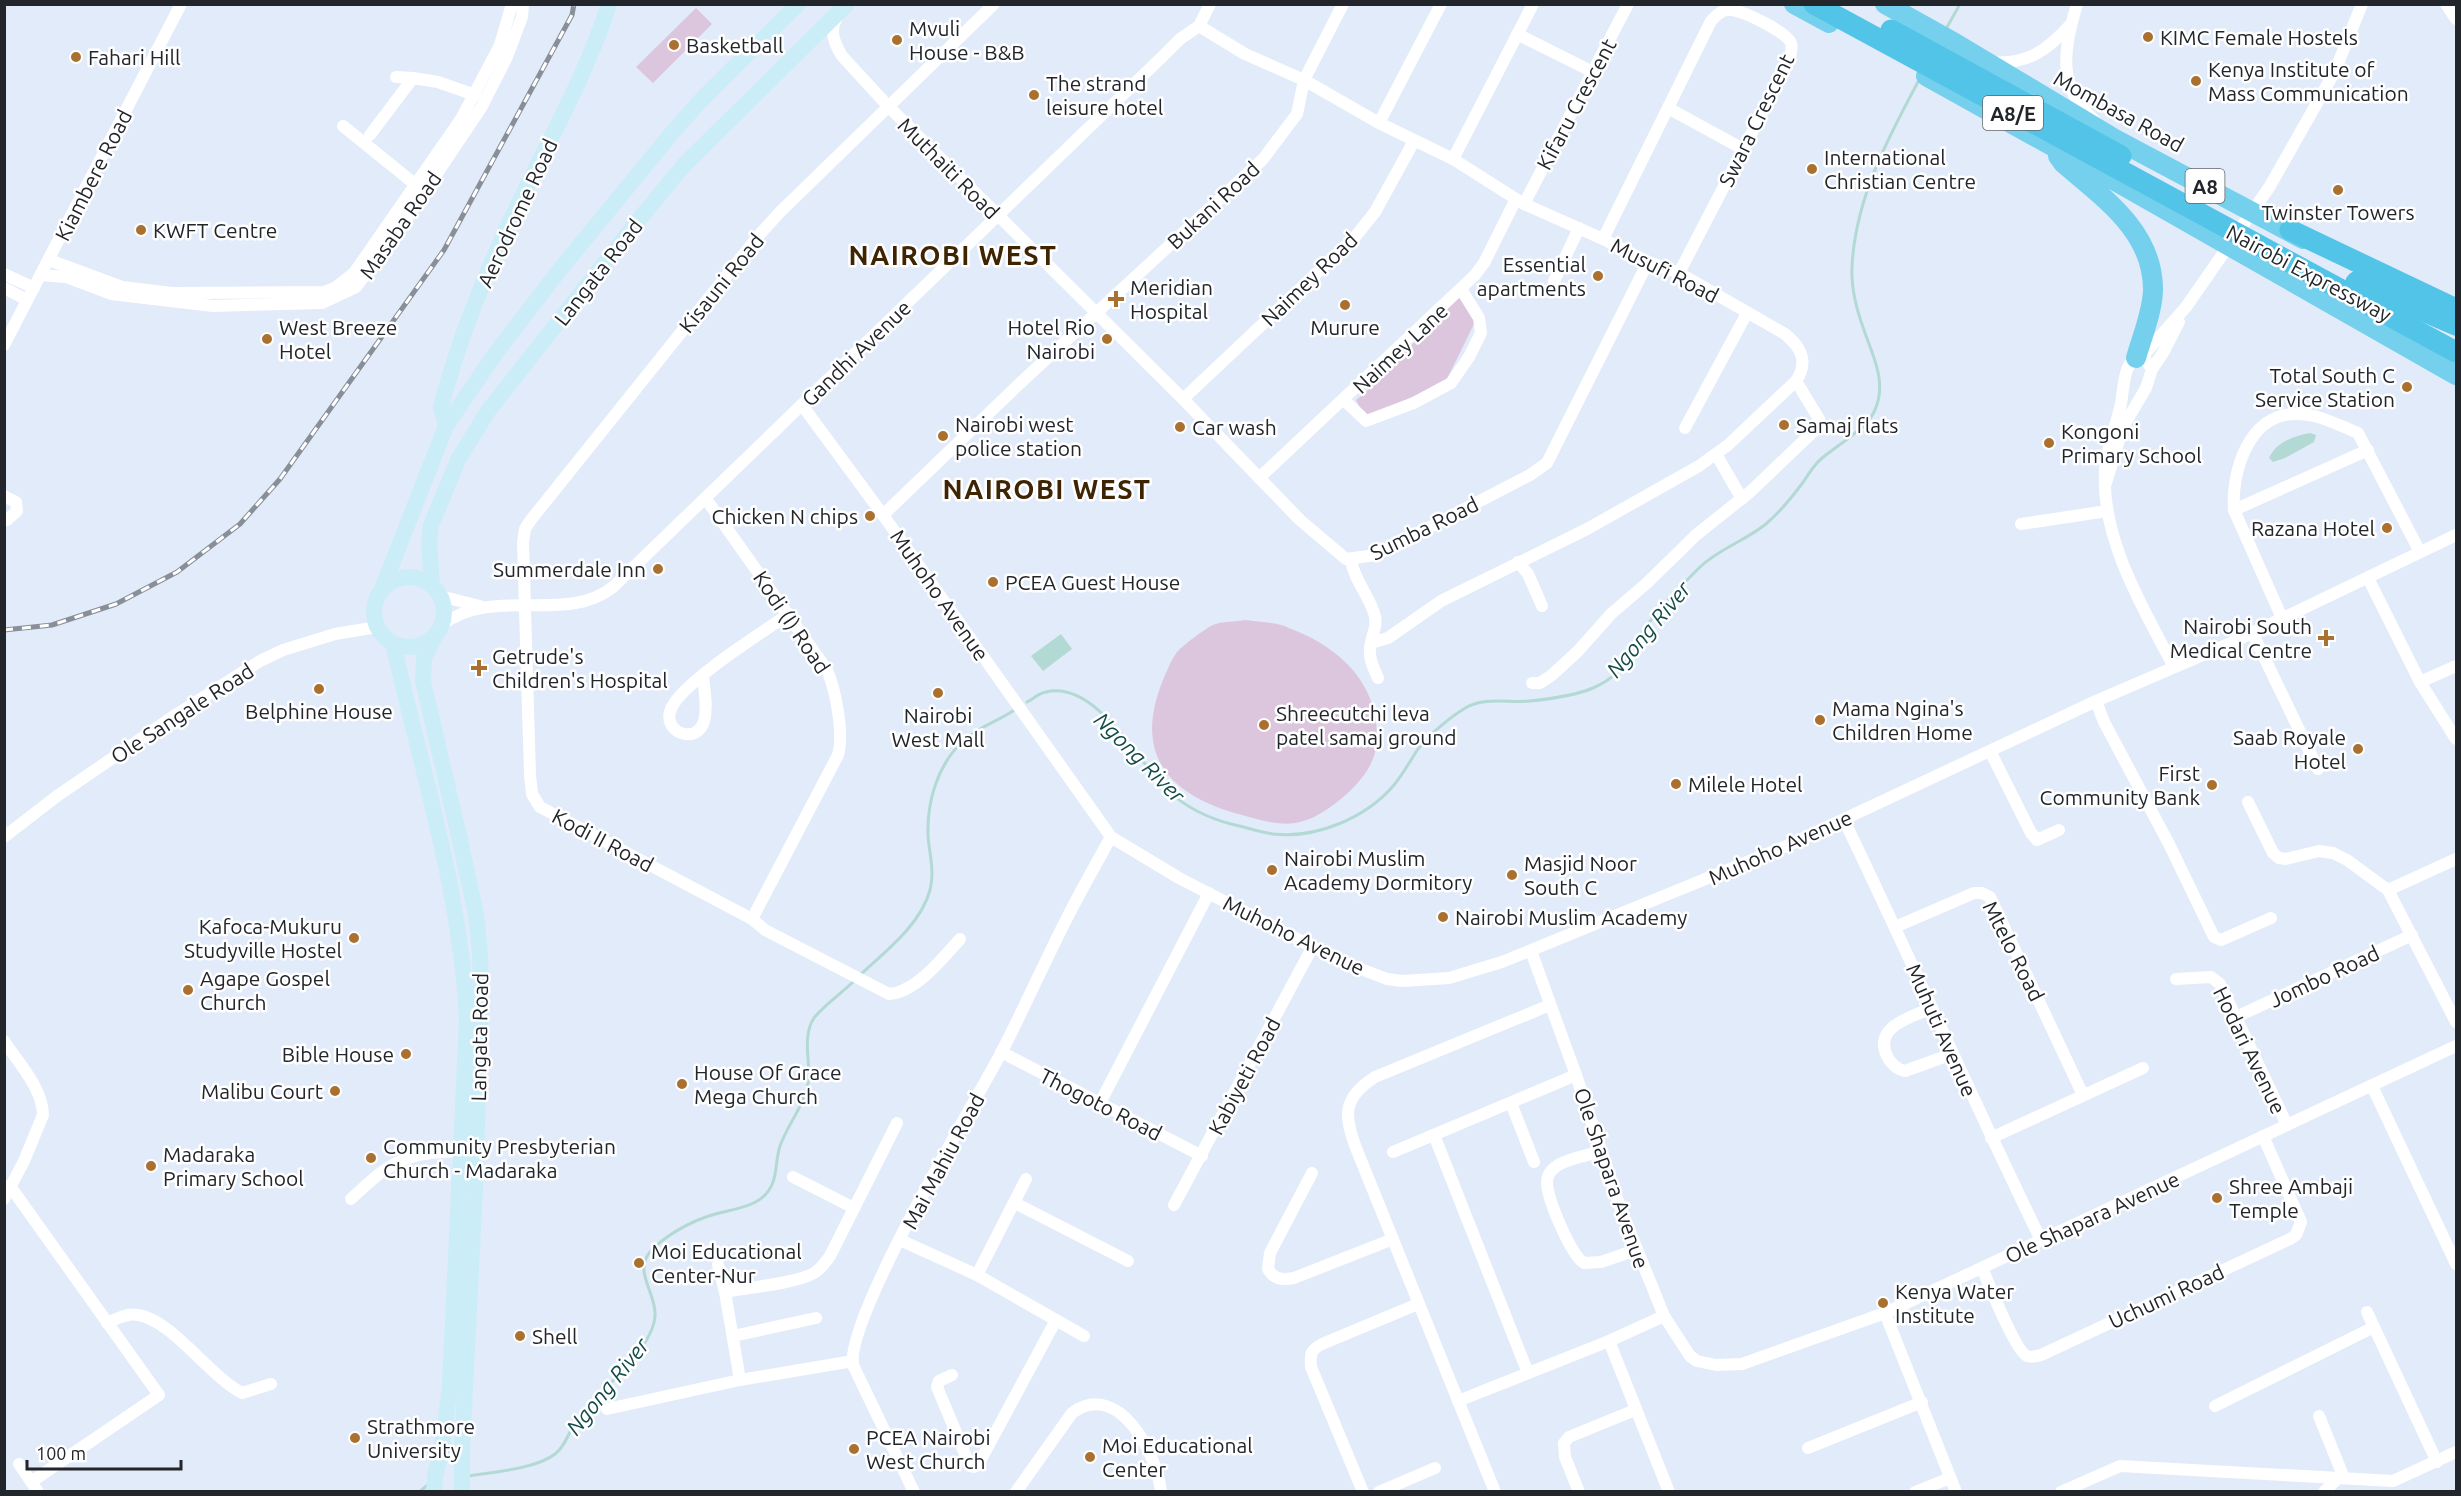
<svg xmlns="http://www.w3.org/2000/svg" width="2461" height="1496" font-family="Ubuntu,sans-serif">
  <rect width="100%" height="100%" fill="#e2ebf9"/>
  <g fill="#dcc6de">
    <polygon points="696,8 712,24 653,83 636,67"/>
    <polygon points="1461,289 1476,320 1445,383 1365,417 1356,400 1366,392 1442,314"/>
    <path d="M1245 620C1259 622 1276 622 1289 628 1332 644 1371 675 1376 723 1380 753 1371 770 1350 791 1337 803 1318 818 1300 822 1282 827 1260 820 1242 815 1170 796 1132 756 1163 680 1167 671 1171 660 1177 652 1182 646 1206 628 1213 625 1222 621 1235 622 1245 620Z"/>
  </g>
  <g fill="#b3d9d5">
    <path d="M2310 433 2316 435 2314 442 2285 458 2273 462 2269 458C2276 442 2294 436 2310 433Z"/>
    <polygon points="1061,634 1072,649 1043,671 1031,656"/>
  </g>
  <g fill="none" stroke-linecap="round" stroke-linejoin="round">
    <g stroke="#b3d9d5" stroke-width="3">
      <polyline points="1946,29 1960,4"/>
      <path d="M1027 702C1033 699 1039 693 1046 692 1096 680 1138 762 1168 791 1186 807 1208 818 1231 824 1245 827 1259 832 1273 834 1316 839 1366 818 1394 785 1403 774 1410 761 1418 749 1430 734 1450 717 1467 707 1484 697 1510 703 1530 701 1550 699 1574 696 1593 688 1622 676 1624 660 1639 637 1654 613 1680 587 1700 567 1720 548 1745 541 1766 524 1780 512 1793 496 1804 481 1809 473 1814 465 1821 459 1836 446 1866 429 1874 412 1888 383 1873 357 1864 330 1857 311 1851 287 1852 267 1855 199 1888 138 1919 80"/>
      <path d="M861 974C886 951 921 924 930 890 935 871 929 853 928 835 927 802 937 766 962 742 976 728 996 722 1013 711"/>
      <path d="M468 1476C492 1472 536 1469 555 1454 567 1445 570 1427 579 1416 600 1391 653 1349 655 1316 657 1294 633 1272 650 1252 665 1235 692 1221 712 1215 734 1208 764 1208 773 1182 777 1171 776 1158 780 1146 788 1123 808 1101 809 1076 809 1058 803 1034 814 1018 823 1006 843 992 854 981"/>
      <polyline points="419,1492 429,1484"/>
    </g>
    <g stroke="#fff" stroke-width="12">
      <path d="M2077 4C2064 49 2056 86 2094 120"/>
      <polyline points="2446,4 2456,19"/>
      <path d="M837 17C829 30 834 43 842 56L888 106 1183 399 1300 520 1346 559 1376 555 1530 475 1547 463 1648 262"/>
      <path d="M1199 26 1245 54 1304 80 1379 123 1453 159 1524 204 1603 239 1648 262 1679 273 1785 334C1801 347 1809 362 1796 381L1728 445 1699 466 1587 529 1441 601 1388 638 1371 643"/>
      <polyline points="1517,34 1593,72"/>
      <path d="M1990 62C2027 65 2047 51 2071 24"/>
      <polyline points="396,77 413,78"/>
      <polyline points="1668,108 1743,149"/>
      <polyline points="1379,123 1441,4"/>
      <polyline points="343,126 421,189"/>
      <polyline points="370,135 413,78 438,82 475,95"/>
      <polyline points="1453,159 1533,4"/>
      <polyline points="1524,204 1628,4"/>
      <path d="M1603 239 1711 21C1716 15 1722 9 1730 10 1742 10 1787 32 1791 43 1793 49 1790 55 1789 61L1679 273"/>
      <polyline points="49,260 122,287 172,293 324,292 335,288 354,273 461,119 500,45 512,4"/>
      <polyline points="4,274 34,288"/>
      <polyline points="41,275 66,277 111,294 213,306 322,303 356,287 399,230 481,108 507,57 522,17 523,4"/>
      <polyline points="1554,281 1579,228"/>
      <polyline points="4,288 27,300"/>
      <polyline points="4,345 181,4"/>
      <polyline points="2141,358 2186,307 2270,186 2335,71 2362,4"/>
      <polyline points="2152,369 2163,353 2179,322"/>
      <polyline points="1183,399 1355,237 1375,212 1414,141"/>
      <polyline points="1344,400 1366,421 1414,403 1451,383 1469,357 1481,333 1479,318 1461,289"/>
      <polyline points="802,405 883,515 1111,837 1179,878 1340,961 1387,979 1402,981 1449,978 1502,962 1791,844 2096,701 2233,642 2456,535"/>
      <polyline points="1685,428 1747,313"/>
      <polyline points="1716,454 1742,499"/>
      <polyline points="1259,478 1475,275 1484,263 1516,199"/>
      <path d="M2106 483 2123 427 2146 388 2152 369 2145 359 2136 358C2122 366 2124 394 2120 408 2115 429 2106 449 2105 471 2101 539 2143 608 2174 667"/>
      <polyline points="4,496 16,502 17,511 7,520"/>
      <path d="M706 499 827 670C836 691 844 734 838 755L752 919"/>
      <polyline points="2234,510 2368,450"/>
      <polyline points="883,515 1016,387 1263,159 1297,114 1304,80 1343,4"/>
      <polyline points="2021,524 2107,511"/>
      <path d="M1351 560C1354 580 1368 594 1374 613 1379 626 1370 637 1370 650 1369 660 1374 669 1378 678"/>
      <polyline points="1518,562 1528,574 1542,606"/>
      <polyline points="2368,578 2420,682 2456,739"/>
      <polyline points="440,596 480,606"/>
      <path d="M2282 618 2234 510C2231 472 2249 414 2295 414 2317 413 2338 425 2358 433L2420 552"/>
      <path d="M441 625C497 585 565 625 613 587L1162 57 1180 39 1199 26 1210 4"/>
      <polyline points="2252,632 2318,769"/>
      <path d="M703 675C704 689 708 707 704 721 697 746 661 732 671 709 681 683 763 632 789 614"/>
      <polyline points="2420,682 2456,666"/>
      <polyline points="1532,683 1540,683 1552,675 1577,652 1612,613 1647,583 1696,535 1750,492 1816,429 1820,424 1819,419 1796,381"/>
      <polyline points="2096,701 2104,722 2169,844 2214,937 2221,940 2271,918"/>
      <polyline points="1990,751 2031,833 2037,840 2059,830"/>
      <polyline points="2248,802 2273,853 2279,858 2286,859 2319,851 2333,853 2347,860 2388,890 2456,1022"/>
      <path d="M1844 820C1911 959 1973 1101 2041 1240"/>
      <polyline points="4,837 57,796 174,716 260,661 283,650 335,634 377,627"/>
      <polyline points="2388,890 2456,859"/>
      <polyline points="1895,927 1974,893 1982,893 1990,897 2083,1095"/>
      <path d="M960 939C944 957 915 993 889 994L765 930 752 919 540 807 532 794 530 775 523 542 525 529 530 521 760 234 780 212 994 4"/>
      <polyline points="1531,951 1576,1075 1620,1207 1664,1316 1690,1356 1697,1361 1716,1365 1742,1364 1885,1313 2456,1046"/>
      <polyline points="2176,979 2211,977 2220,984 2287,1125"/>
      <path d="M1932 1008C1912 1017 1873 1026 1887 1056 1891 1064 1896 1069 1905 1071L1952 1054"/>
      <polyline points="2236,1017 2412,935"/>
      <path d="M4 1041C18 1062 43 1089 43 1115L24 1161 4 1199"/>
      <polyline points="1001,1052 1202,1156"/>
      <polyline points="2372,1086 2456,1264"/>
      <polyline points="1100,1103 1209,893"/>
      <polyline points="1511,1103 1534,1162"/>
      <polyline points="1434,1135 1528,1373"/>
      <polyline points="1991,1138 2143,1068"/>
      <path d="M1601 1151C1587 1156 1562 1159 1552 1170 1549 1173 1547 1177 1547 1182 1547 1199 1571 1255 1584 1263L1601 1262 1636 1250"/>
      <polyline points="1393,1152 1576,1075"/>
      <path d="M1312 1173 1270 1253 1268 1269C1274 1280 1283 1280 1294 1278L1393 1239"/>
      <polyline points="793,1177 854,1208"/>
      <polyline points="10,1186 159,1395 31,1482"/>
      <path d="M351 1199C392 1160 404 1153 461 1151"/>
      <polyline points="1015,1203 1128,1261"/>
      <polyline points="1174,1205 1313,946"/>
      <polyline points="900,1240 977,1275 1084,1336"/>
      <polyline points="718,1265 725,1292 740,1380"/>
      <path d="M1982 1268C1988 1282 2016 1352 2027 1356 2031 1358 2037 1356 2041 1355L2290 1239 2296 1235 2301 1222 2263 1136"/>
      <polyline points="977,1275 1026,1179"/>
      <path d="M725 1292C746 1288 798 1283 814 1273 821 1269 825 1263 830 1256L897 1123"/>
      <polyline points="2367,1312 2437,1462"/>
      <polyline points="1885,1313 1956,1492"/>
      <path d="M107 1323C117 1319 127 1313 138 1315 172 1320 208 1375 242 1393L271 1384"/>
      <polyline points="733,1336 816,1318"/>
      <polyline points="1609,1341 1669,1492"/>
      <polyline points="952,1375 939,1381 937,1387 970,1466 974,1467 978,1465 1056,1320"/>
      <polyline points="1458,1401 1609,1341 1664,1316"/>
      <polyline points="2215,1406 2374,1327"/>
      <polyline points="607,1409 740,1380 853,1361"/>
      <polyline points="2319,1416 2344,1478"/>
      <polyline points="1808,1448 1922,1402"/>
      <polyline points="19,1464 38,1492"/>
      <path d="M914 1492 853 1365C845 1320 972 1107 1000 1055 1023 1011 1043 965 1066 920 1080 892 1096 864 1111 837"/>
      <path d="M1016 1492 1072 1413C1119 1379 1157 1454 1161 1492"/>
      <path d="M1363 1492 1311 1367C1310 1355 1310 1350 1322 1344L1418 1304"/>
      <polyline points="1379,1492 1435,1468"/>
      <path d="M1495 1492 1356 1148C1344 1116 1342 1098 1375 1077L1550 1005"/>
      <polyline points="1579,1492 1565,1457 1564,1443 1569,1437 1635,1410"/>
      <polyline points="1915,1492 1950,1478"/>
      <polyline points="2061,1492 2120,1466 2393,1481 2456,1452"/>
      <polyline points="2324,1492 2338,1478"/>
    </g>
    <g stroke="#cbedf8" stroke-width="16">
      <path d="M446 426 441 407C457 345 482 282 509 224 543 150 584 82 609 4"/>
      <circle cx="409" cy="612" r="35"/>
      <polyline points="432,585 429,543 431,525 458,460 488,411 641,217 685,164 847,4"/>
      <polyline points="382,589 446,426 495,354 558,272 671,134 702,99 798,4"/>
      <polyline points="436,634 424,658 423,681 461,845 476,915 480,953 481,996 475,1189 462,1449 462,1492"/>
      <path d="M393 643C421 768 461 892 467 1020L450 1386 442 1447 435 1476 434 1492"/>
    </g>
    <g stroke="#74d0ec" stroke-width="20">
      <polyline points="1794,4 1829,23"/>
      <polyline points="1885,4 1955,43 2115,139 2303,239"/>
      <polyline points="1926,76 2124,186 2456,375"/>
      <path d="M2058 156 2063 163C2102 197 2154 231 2153 291 2152 313 2142 337 2136 358"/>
    </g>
    <g stroke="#52c4e8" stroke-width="21">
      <polyline points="1814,4 2456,352"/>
      <polyline points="1891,30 2121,156"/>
      <polyline points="2290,230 2456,309"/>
      <polyline points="2356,282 2456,325"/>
    </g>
    <g stroke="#898f99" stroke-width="5">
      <polyline id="rail" points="4,630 52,625 116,604 177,572 240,524 280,479 444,250 572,15 574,4"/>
    </g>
    <use href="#rail" stroke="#fff" stroke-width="3" stroke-dasharray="9" stroke-linecap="butt"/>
  </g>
  <g fill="#a9702f" stroke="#fff" stroke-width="2">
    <circle cx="2148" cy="37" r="6"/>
    <circle cx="897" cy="40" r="6"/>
    <circle cx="674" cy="45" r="6"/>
    <circle cx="76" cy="57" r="6"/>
    <circle cx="2196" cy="81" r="6"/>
    <circle cx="1034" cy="95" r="6"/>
    <circle cx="1812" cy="169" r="6"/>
    <circle cx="2338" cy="190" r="6"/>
    <circle cx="141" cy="230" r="6"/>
    <circle cx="1598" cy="276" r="6"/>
    <path d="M1113 290h6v6h6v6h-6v6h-6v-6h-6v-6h6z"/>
    <circle cx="1345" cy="305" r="6"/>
    <circle cx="267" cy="339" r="6"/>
    <circle cx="1107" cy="339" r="6"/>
    <circle cx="2407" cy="387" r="6"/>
    <circle cx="1784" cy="425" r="6"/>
    <circle cx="1180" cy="427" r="6"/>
    <circle cx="943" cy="436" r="6"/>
    <circle cx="2049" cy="443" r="6"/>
    <circle cx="870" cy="516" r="6"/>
    <circle cx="2387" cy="528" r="6"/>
    <circle cx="658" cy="569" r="6"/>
    <circle cx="993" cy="582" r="6"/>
    <path d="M2323 629h6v6h6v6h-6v6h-6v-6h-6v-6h6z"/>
    <path d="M476 659h6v6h6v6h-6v6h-6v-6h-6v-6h6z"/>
    <circle cx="319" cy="689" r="6"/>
    <circle cx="938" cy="693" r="6"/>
    <circle cx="1820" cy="720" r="6"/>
    <circle cx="1264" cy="725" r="6"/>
    <circle cx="2358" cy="749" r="6"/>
    <circle cx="1676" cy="784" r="6"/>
    <circle cx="2212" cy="785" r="6"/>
    <circle cx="1272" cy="870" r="6"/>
    <circle cx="1512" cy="875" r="6"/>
    <circle cx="1443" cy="917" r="6"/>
    <circle cx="354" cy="938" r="6"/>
    <circle cx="188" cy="990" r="6"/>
    <circle cx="406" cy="1054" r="6"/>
    <circle cx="682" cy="1084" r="6"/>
    <circle cx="335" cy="1091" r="6"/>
    <circle cx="371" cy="1158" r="6"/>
    <circle cx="151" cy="1166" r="6"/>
    <circle cx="2217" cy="1198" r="6"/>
    <circle cx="639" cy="1263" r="6"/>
    <circle cx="1883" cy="1303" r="6"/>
    <circle cx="520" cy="1336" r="6"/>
    <circle cx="355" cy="1438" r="6"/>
    <circle cx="854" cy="1449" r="6"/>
    <circle cx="1090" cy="1457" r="6"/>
  </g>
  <g text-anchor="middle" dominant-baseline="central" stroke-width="5" stroke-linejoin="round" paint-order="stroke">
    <g fill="#fff" stroke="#64666a" stroke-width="1.5">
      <rect x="1983" y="96" width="60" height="34" rx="4.5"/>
      <rect x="2185.5" y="169" width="39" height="34" rx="4.5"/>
    </g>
    <g font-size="20" font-weight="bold" fill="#22252a">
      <text x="2013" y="113">A8/E</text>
      <text x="2205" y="186">A8</text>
    </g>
    <g font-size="21" fill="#22252a" stroke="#fff" text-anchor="start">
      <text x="909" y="28">Mvuli<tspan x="909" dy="24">House - B&amp;B</tspan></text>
      <text x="2160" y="37">KIMC Female Hostels</text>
      <text x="686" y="45">Basketball</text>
      <text x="88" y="57">Fahari Hill</text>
      <text x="2208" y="69">Kenya Institute of<tspan x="2208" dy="24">Mass Communication</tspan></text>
      <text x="1046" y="83">The strand<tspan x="1046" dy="24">leisure hotel</tspan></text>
      <text x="1824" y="157">International<tspan x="1824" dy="24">Christian Centre</tspan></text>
      <text x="2338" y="212" text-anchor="middle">Twinster Towers</text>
      <text x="153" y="230">KWFT Centre</text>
      <text x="1586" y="264" text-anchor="end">Essential<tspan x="1586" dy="24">apartments</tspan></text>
      <text x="1130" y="287">Meridian<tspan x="1130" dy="24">Hospital</tspan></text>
      <text x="279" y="327">West Breeze<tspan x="279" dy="24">Hotel</tspan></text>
      <text x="1095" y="327" text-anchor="end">Hotel Rio<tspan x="1095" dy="24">Nairobi</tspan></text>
      <text x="1345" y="327" text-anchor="middle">Murure</text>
      <text x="2395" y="375" text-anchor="end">Total South C<tspan x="2395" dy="24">Service Station</tspan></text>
      <text x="955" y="424">Nairobi west<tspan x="955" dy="24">police station</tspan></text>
      <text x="1796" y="425">Samaj flats</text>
      <text x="1192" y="427">Car wash</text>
      <text x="2061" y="431">Kongoni<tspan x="2061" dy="24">Primary School</tspan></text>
      <text x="858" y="516" text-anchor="end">Chicken N chips</text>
      <text x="2375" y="528" text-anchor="end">Razana Hotel</text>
      <text x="646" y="569" text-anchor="end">Summerdale Inn</text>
      <text x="1005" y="582">PCEA Guest House</text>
      <text x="2312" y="626" text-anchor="end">Nairobi South<tspan x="2312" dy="24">Medical Centre</tspan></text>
      <text x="492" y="656">Getrude's<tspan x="492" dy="24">Children's Hospital</tspan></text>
      <text x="1832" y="708">Mama Ngina's<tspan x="1832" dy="24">Children Home</tspan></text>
      <text x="319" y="711" text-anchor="middle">Belphine House</text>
      <text x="1276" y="713">Shreecutchi leva<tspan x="1276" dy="24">patel samaj ground</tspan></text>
      <text x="938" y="715" text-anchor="middle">Nairobi<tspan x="938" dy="24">West Mall</tspan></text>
      <text x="2346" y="737" text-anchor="end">Saab Royale<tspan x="2346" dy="24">Hotel</tspan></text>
      <text x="2200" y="773" text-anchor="end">First<tspan x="2200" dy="24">Community Bank</tspan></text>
      <text x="1688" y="784">Milele Hotel</text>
      <text x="1284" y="858">Nairobi Muslim<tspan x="1284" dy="24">Academy Dormitory</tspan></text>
      <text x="1524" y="863">Masjid Noor<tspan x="1524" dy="24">South C</tspan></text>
      <text x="1455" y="917">Nairobi Muslim Academy</text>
      <text x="342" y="926" text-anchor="end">Kafoca-Mukuru<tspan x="342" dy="24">Studyville Hostel</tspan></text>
      <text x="200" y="978">Agape Gospel<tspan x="200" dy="24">Church</tspan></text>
      <text x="394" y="1054" text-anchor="end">Bible House</text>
      <text x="694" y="1072">House Of Grace<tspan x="694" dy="24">Mega Church</tspan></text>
      <text x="323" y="1091" text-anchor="end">Malibu Court</text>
      <text x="383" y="1146">Community Presbyterian<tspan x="383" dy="24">Church - Madaraka</tspan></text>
      <text x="163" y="1154">Madaraka<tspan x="163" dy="24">Primary School</tspan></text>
      <text x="2229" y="1186">Shree Ambaji<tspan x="2229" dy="24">Temple</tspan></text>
      <text x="651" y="1251">Moi Educational<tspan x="651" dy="24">Center-Nur</tspan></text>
      <text x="1895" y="1291">Kenya Water<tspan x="1895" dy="24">Institute</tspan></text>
      <text x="532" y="1336">Shell</text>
      <text x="367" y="1426">Strathmore<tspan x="367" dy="24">University</tspan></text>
      <text x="866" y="1437">PCEA Nairobi<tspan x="866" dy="24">West Church</tspan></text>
      <text x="1102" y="1445">Moi Educational<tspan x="1102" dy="24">Center</tspan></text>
    </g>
    <g font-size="21" fill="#22252a" stroke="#fff">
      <text transform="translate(1576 104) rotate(-62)">Kifaru Crescent</text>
      <text transform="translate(2119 111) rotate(29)">Mombasa Road</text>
      <text transform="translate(1756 120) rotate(-64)">Swara Crescent</text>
      <text transform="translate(949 168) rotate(45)">Muthaiti Road</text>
      <text transform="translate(93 175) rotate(-63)">Kiambere Road</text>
      <text transform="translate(1213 205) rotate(-43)">Bukani Road</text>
      <text transform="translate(517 213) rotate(-65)">Aerodrome Road</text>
      <text transform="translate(400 225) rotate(-55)">Masaba Road</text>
      <text transform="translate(1665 270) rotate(27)">Musufi Road</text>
      <text transform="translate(598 272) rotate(-52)">Langata Road</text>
      <text transform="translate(2309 273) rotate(28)">Nairobi Expressway</text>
      <text transform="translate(1309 279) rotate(-44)">Naimey Road</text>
      <text transform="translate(721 283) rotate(-51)">Kisauni Road</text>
      <text transform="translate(1400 348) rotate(-43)">Naimey Lane</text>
      <text transform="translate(856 353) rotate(-44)">Gandhi Avenue</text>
      <text transform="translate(1424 528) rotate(-26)">Sumba Road</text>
      <text transform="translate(940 595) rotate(55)">Muhoho Avenue</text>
      <text transform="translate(792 622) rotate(56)">Kodi (I) Road</text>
      <text transform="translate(182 713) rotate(-33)">Ole Sangale Road</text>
      <text transform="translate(603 840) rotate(28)">Kodi II Road</text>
      <text transform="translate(1780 847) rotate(-24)">Muhoho Avenue</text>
      <text transform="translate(1294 935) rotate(26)">Muhoho Avenue</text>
      <text transform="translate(2014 951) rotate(63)">Mtelo Road</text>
      <text transform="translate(2324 976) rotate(-25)">Jombo Road</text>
      <text transform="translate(1942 1030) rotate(66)">Muhuti Avenue</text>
      <text transform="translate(479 1037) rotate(-89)">Langata Road</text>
      <text transform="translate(2250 1050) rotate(64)">Hodari Avenue</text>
      <text transform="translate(1244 1076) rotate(-62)">Kabiyeti Road</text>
      <text transform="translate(1101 1104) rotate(27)">Thogoto Road</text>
      <text transform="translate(943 1161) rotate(-62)">Mai Mahiu Road</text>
      <text transform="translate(1612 1178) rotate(71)">Ole Shapara Avenue</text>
      <text transform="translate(2092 1217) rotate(-25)">Ole Shapara Avenue</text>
      <text transform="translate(2166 1296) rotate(-25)">Uchumi Road</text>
    </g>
    <g font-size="22" font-style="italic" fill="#134b47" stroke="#fff">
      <text transform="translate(1648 629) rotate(-50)">Ngong River</text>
      <text transform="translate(1140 757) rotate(45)">Ngong River</text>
      <text transform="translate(607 1386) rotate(-51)">Ngong River</text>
    </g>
    <g font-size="27" font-weight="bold" letter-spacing="1.5" fill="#3e2403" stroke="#fff">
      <text x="953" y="255">NAIROBI WEST</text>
      <text x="1047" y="489">NAIROBI WEST</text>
    </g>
  </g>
  <rect width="2461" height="1496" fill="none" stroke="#22252a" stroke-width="12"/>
  <path d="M27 1460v9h154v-9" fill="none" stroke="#22252a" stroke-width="3"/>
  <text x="36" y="1460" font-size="18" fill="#22252a" stroke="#ffffff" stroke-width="4.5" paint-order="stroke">100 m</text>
</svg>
